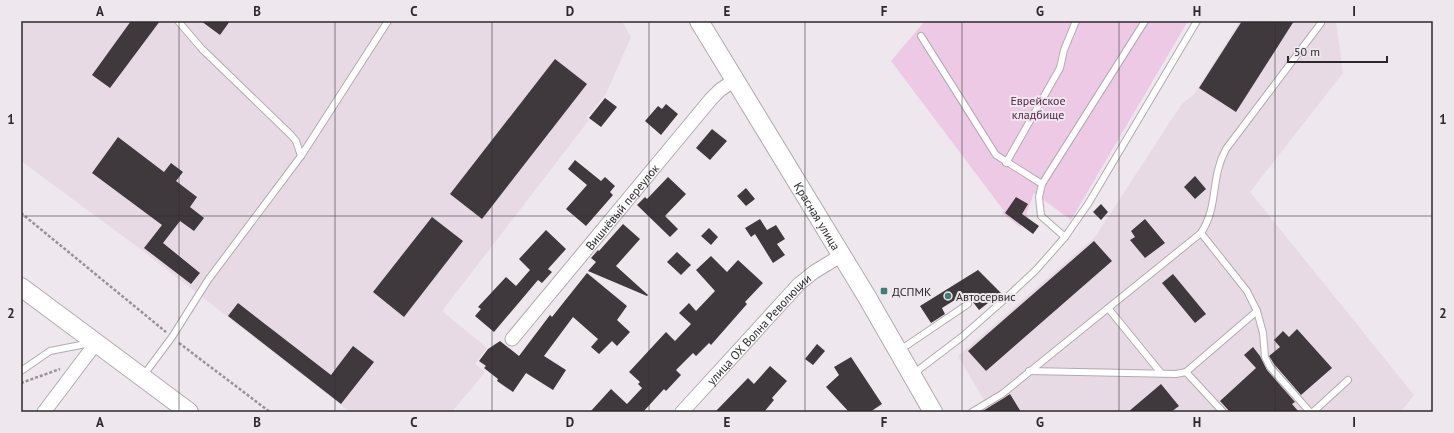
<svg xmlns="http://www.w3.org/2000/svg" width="1454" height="433" font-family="'PT Sans',sans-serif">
  <rect width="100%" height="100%" fill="#eee7ed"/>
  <g fill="#e8dae5">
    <polygon points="21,21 622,21 631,37 606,94 586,118 589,120 442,311 487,348 475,364 485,372 452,412 350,412 143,251 21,161"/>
    <polygon points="1240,21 1336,21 1343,73 1250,192 1414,395 1401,412 991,412 958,356 1095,237 1181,105 1194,94"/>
  </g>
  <polygon fill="#edc9e6" points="925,21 1188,21 1071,220 1034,193 1026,215 1028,216 1020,227 1002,213 1004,211 891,61"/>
  <g fill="#3f393e">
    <polygon points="131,21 160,21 110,88 92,75"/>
    <polygon points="201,21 230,21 220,35"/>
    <polygon points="1242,21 1294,21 1236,112 1199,88"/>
    <polygon points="555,59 587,84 482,219 450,194"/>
    <polygon points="605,98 617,107 601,127 589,118"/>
    <polygon points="666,104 678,114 661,135 645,121 658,106 662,109"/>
    <polygon points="712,129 727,141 710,160 696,148"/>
    <polygon points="118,137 164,172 171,163 183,172 176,181 197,197 190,207 204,218 194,231 180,221 163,243 200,273 191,284 144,248 162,225 92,173"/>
    <polygon points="575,160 601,181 605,177 615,186 610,192 613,195 586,226 566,209 587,185 568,169"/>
    <polygon points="1195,176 1206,189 1195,199 1184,187"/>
    <polygon points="668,177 686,194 665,216 678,229 670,237 637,205 645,197 647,199"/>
    <polygon points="746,188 755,199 746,206 737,196"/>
    <polygon points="1016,197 1028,204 1022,214 1039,226 1033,234 1005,213"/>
    <polygon points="1101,204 1108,212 1101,220 1093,212"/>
    <polygon points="432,217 463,241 404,317 373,292"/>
    <polygon points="760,219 767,230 776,225 785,239 777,244 785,255 773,263 755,234 751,237 745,228"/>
    <polygon points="1145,219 1165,243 1145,258 1130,240 1135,237 1131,231"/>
    <polygon points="623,224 640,239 616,266 648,295 647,296 588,271 596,262 591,258 598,250 599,251"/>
    <polygon points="709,228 718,237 711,245 701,236"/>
    <polygon points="546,230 566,249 548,269 552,272 542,283 538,280 494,332 475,316 481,309 478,307 506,277 516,286 530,270 519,259"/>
    <polygon points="1094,241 1112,261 986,371 968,351"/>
    <polygon points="677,252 691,265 681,275 667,262"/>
    <polygon points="711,256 727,272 738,260 763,283 745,302 747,304 711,345 709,343 696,356 693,353 676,370 681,375 666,391 664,389 643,412 590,412 611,389 627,404 642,388 638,384 640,382 629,372 666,332 675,341 691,324 679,313 689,303 696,311 715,291 696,270"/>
    <polygon points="978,270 1001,293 979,310 966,293 942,308 945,314 931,323 920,306"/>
    <polygon points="587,273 627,306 617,320 630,332 617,346 612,341 599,354 591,347 598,339 573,317 544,356 566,370 553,390 526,373 513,392 497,381 498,379 484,368 486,366 479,361 488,349 500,341 519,356 550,315 552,317"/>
    <polygon points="1173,274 1206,314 1195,323 1162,283"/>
    <polygon points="238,303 331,375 353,346 374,362 341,404 228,316"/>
    <polygon points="1297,329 1332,368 1301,395 1274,364 1269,356 1280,347 1274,340 1283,331 1289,337"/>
    <polygon points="817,344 825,351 813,365 805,359"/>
    <polygon points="1253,347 1260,356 1267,370 1295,402 1292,404 1299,412 1230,412 1220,401 1256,368 1244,355"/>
    <polygon points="851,357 882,404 870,412 849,412 826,387 839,375 834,367"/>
    <polygon points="770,366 787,381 772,398 774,400 764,412 715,412 748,378 754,384"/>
    <polygon points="1161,384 1179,406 1171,412 1128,412"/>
    <polygon points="1010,394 1021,412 981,412 1004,398"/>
  </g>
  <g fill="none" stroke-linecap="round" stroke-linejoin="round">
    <g stroke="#b2abb0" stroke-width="8">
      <g id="lane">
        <polyline points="178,21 202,49 291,135 296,141 301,156"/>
        <polyline points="921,36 996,155 1042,184 1039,197 1041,216 1065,237"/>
        <polyline points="1006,163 1060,68 1064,50 1076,21"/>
        <polyline points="1042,184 1145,21"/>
        <polyline points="1108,308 1161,373"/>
        <polyline points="1257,311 1263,333 1265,357 1270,367 1310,412"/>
        <polyline points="900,350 968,304"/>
        <polyline points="21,371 50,351 91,343"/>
        <polyline points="1029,371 1176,374 1186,372 1257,311 1247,291 1201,233"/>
        <polyline points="1186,372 1223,412"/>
        <polyline points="913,374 963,336 1006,298 1036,270 1065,237 1088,204 1197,21"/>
        <polyline points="143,376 172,337 208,280 301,156 388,21"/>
        <path d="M972 412 1002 394 1201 233C1219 206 1210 178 1226 149L1321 23"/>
        <polyline points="1313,412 1348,380"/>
      </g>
    </g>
    <g stroke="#b2abb0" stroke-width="15">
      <g id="street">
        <path id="s1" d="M512 339 711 99 720 90 736 79"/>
        <polyline points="44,412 96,343"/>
        <path id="s2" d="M682 412 799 284 814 272 842 255"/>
      </g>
    </g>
    <g stroke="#b2abb0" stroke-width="20">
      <g id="secondary">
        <path id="s3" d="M699 21 867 297 933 412"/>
        <polyline points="21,287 189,412"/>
      </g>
    </g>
    <g stroke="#979296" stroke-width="2.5" stroke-dasharray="3 2" stroke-linecap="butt">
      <polyline points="21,213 166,332"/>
      <polyline points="179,343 270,412"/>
      <polyline points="21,383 60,369"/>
    </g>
    <use href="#lane" stroke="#fff" stroke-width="6"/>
    <use href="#street" stroke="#fff" stroke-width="13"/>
    <use href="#secondary" stroke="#fff" stroke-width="18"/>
  </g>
  <path fill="none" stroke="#2c292b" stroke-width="1" stroke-opacity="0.55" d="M179 21V412M335 21V412M492 21V412M649 21V412M805 21V412M962 21V412M1119 21V412M1275 21V412M21 216H1433"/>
  <g fill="#3b8076" stroke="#eee7ed" stroke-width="1.5">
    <rect x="880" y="287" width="8" height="8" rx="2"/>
    <circle cx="948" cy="296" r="4"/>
  </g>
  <g text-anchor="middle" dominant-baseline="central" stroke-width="4" stroke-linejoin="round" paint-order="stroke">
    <g font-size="12" fill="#56254f" stroke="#eee7ed">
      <text x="1038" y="100">Еврейское<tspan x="1038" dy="14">кладбище</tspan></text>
    </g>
    <g font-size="12" fill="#2c292b" stroke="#eee7ed">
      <text stroke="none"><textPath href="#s1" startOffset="172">Вишнёвый переулок</textPath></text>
      <text stroke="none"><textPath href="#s3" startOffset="228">Красная улица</textPath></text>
      <text stroke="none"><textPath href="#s2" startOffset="113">улица ОХ Волна Революции</textPath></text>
    </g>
    <g font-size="12" fill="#2c292b" stroke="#eee7ed" text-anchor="start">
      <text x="892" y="291">ДСПМК</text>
      <text x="956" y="296">Автосервис</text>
    </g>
  </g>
  <rect width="1454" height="433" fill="none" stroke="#eee7ed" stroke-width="44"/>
  <path d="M1288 56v6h99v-6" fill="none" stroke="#2c292b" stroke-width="2"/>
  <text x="1294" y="56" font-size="12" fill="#2c292b" stroke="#eee7ed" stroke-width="3" paint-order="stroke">50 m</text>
  <rect x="22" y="22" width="1410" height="389" fill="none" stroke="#2c292b" stroke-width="1.5"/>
  <g font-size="13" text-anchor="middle" font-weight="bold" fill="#2c292b">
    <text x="100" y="16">A</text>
    <text x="257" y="16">B</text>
    <text x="414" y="16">C</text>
    <text x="570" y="16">D</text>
    <text x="727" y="16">E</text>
    <text x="884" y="16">F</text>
    <text x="1040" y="16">G</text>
    <text x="1197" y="16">H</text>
    <text x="1354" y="16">I</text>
    <text x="11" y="124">1</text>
    <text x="1443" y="124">1</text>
    <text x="11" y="318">2</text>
    <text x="1443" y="318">2</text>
    <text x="100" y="427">A</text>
    <text x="257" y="427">B</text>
    <text x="414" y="427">C</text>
    <text x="570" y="427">D</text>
    <text x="727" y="427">E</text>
    <text x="884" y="427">F</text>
    <text x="1040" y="427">G</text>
    <text x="1197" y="427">H</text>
    <text x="1354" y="427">I</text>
  </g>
</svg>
